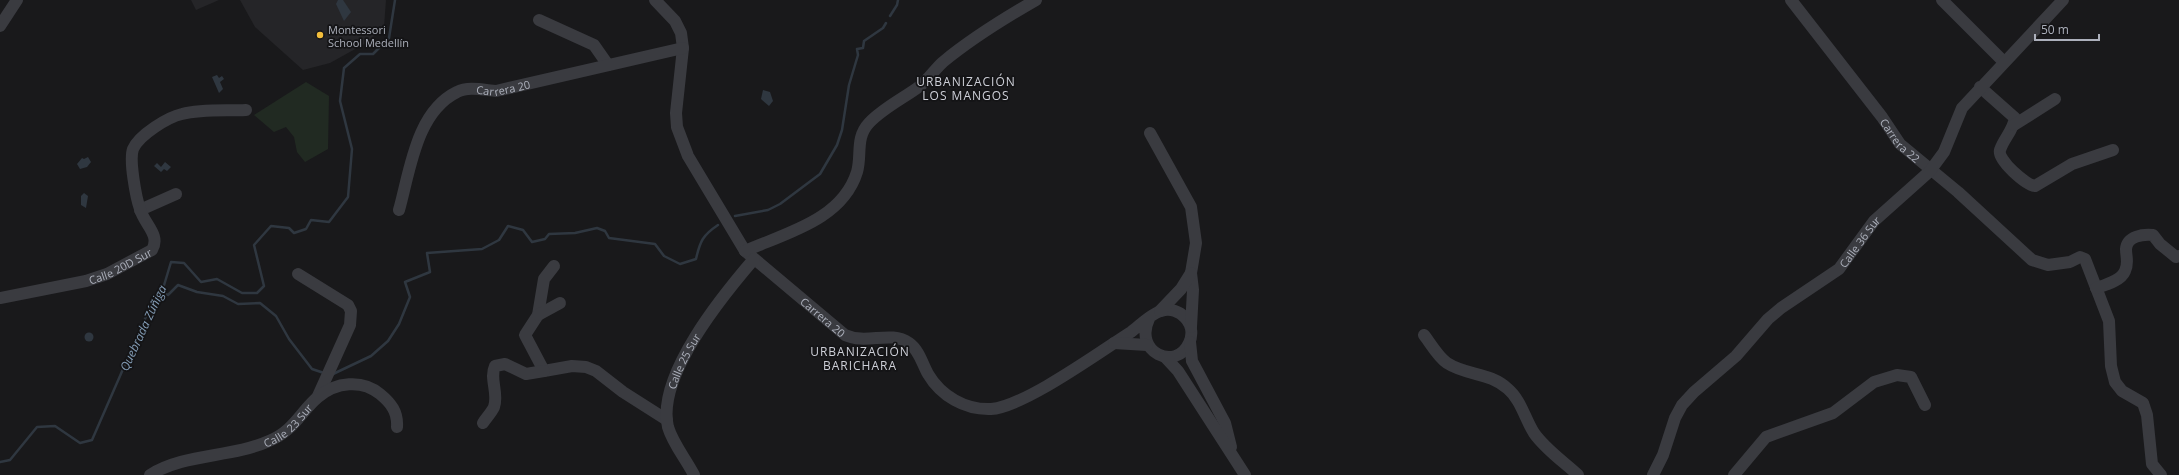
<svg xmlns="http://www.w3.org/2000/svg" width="2179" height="475" font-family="'Open Sans',sans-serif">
  <rect width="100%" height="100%" fill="#19191b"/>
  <g fill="#252528">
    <polygon points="191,0 219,0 196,10"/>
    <polygon points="240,0 386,0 384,27 366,43 330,63 303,70 255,27"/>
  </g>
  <polygon fill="#212a22" points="306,82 329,96 328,149 305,162 297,152 294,137 286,127 274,132 254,115"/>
  <g fill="#2f3740">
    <polygon points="338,0 343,0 351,12 344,21 336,4"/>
    <polygon points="217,75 219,78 222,76 224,79 220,82 223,89 219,93 212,77"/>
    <polygon points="763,90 770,92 773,101 769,106 761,99"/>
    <polygon points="88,157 91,162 87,167 80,169 77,164 82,158 84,159"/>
    <polygon points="165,162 171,167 167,171 164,169 161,172 154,166 157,163 161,167"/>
    <polygon points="84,193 88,196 86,208 81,205 81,196"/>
    <circle cx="89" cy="337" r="4.5"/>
  </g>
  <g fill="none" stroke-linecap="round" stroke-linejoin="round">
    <g stroke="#2f3740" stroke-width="2.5">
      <polyline points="890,16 897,5 898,0"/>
      <polyline points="735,216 768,210 780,204 820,174 837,145 842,130 849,85 858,55 857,49 863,48 864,41 883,28 886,23"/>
      <polyline points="162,292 168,295 178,285 197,292 223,296 238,304 260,303 276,316 289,339 312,369 324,373"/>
      <path d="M333 374 371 356 388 341 399 324 410 297 405 282 430 272 427 253 482 249 499 240 508 226 523 230 532 242 545 239 549 234 575 233 597 228 605 231 609 238 655 244 664 256 680 264 696 259C700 241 703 235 718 225"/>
      <polyline points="0,462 10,460 37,427 55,426 80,443 92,440 148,312 162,292 171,262 184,263 201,282 217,279 242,293 257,293 264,286 254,245 271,226 289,228 294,233 306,229 311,220 329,222 348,197 352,149 340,101 344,68 360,54 373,54 389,38 395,0"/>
    </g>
    <g stroke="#3a3b40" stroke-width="12">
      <path id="s1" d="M655 0 675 21 681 33 683 48 676 113 677 127 688 156 745 251 845 335C867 345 890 330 909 343 919 350 922 363 928 374 941 396 965 410 991 409 1024 407 1101 351 1131 332 1139 326 1152 313 1161 311 1179 305 1198 324 1189 343 1176 372 1133 352 1149 319"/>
      <path id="s2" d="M1791 0 1882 117 1900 144 1958 192 2032 260 2048 265 2070 262 2080 257 2085 259 2109 321 2111 366 2115 382 2122 391 2143 403 2147 415 2152 464 2161 475"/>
      <polyline points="1942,0 2004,62"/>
      <polyline points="539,20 594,45 608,65"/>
      <polyline points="0,26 17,0"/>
      <path d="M1980 87 2015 118C2013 131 2004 138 2000 150 1997 160 2026 185 2035 186L2072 164 2113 150"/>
      <polyline points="2014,125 2055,99"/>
      <polyline points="1150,133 1191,207 1196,243 1191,273 1193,290 1191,327"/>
      <polyline points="140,210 176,194"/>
      <path id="s3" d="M399 210C410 171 416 112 457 92 468 86 484 90 496 91L683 48"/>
      <path d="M745 251C786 233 842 220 857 172 862 155 855 138 869 123 883 108 904 98 920 86 929 79 935 69 943 62 972 38 1003 19 1036 0"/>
      <polyline points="554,266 544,279 538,315 525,335 544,371 572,366 586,367 596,371 623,392 667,420"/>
      <polyline points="298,274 348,305 351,311 350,325 318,396"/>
      <path d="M2096 288C2105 285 2121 281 2125 271 2129 263 2126 257 2126 249 2127 236 2143 234 2153 235L2160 244 2176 257 2179 256"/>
      <path id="s4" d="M0 298 86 281 107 274 152 250C161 235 144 224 140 209 136 198 129 160 133 149 139 135 168 117 182 114 202 109 225 111 246 110"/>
      <polyline points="1160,311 1181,289 1191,273"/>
      <polyline points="538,315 560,303"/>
      <path d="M1424 335C1431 344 1438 357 1447 363 1467 376 1490 372 1508 389 1521 400 1525 419 1534 433 1545 449 1564 462 1578 475"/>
      <polyline points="1190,342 1192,361 1225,423 1231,447"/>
      <polyline points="1114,343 1147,345"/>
      <polyline points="1165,357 1178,371 1245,475"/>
      <path d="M483 423C486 418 492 412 494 407 499 393 489 379 495 366L505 364 526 374 544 371"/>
      <path id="s5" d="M150 475C185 453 231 458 269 441 294 431 301 411 318 397 336 382 362 379 380 394 391 403 398 412 397 427"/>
      <path id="s6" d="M694 475C686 459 673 444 668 427 656 376 723 295 754 259"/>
      <path id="s7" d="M1653 475 1663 455 1675 418 1682 405 1694 392 1736 356 1768 319 1781 308 1839 269 1874 221 1930 171 1944 152 1962 108 2063 0"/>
      <polyline points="1734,475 1766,437 1833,413 1874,382 1897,375 1911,377 1925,405"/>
    </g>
  </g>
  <circle fill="#f2bd3b" stroke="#141416" stroke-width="1.5" cx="320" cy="35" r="4"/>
  <g text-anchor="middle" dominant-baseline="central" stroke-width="3.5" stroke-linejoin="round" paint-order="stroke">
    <g font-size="11" fill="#acb0bb" stroke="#141416" text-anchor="start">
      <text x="328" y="29">Montessori<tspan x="328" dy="13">School Medellín</tspan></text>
    </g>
    <g font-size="11" fill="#acb0bb" stroke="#141416">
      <text stroke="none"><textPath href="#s3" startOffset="183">Carrera 20</textPath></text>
      <text stroke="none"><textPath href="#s2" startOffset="178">Carrera 22</textPath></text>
      <text stroke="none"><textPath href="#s7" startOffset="319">Calle 36 Sur</textPath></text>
      <text stroke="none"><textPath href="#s4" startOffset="125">Calle 20D Sur</textPath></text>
      <text stroke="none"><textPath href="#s1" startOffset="381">Carrera 20</textPath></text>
      <text stroke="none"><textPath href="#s6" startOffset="124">Calle 25 Sur</textPath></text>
      <text stroke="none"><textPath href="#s5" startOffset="149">Calle 23 Sur</textPath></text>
    </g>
    <g font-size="12" letter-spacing="1" fill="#cdcfd7" stroke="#141416">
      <text x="966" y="81">URBANIZACIÓN<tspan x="966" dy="14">LOS MANGOS</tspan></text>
      <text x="860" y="351">URBANIZACIÓN<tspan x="860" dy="14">BARICHARA</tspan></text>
    </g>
    <g font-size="12" font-style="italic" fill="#839cb5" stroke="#141416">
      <text transform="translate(143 328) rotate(-65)">Quebrada Zúñiga</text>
    </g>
  </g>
  <path d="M2035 34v6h64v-6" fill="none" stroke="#acb0bb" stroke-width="2"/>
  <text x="2041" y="34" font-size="12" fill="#acb0bb" stroke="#141416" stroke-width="3" paint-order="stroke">50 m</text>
</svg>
